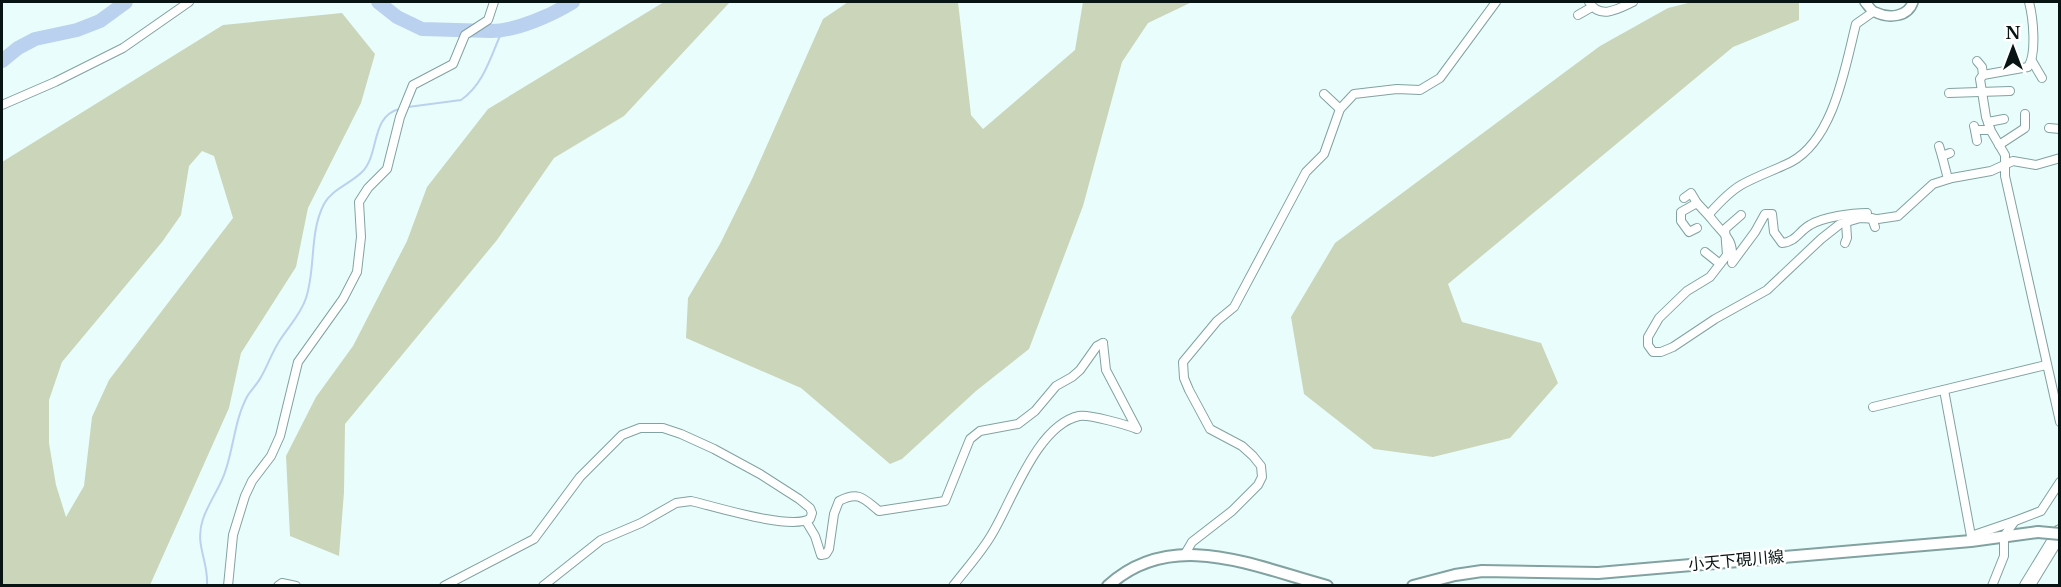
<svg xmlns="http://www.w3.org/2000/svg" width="2061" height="587" font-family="'Libre Baskerville','Noto Sans JP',serif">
  <rect width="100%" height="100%" fill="#e9fefc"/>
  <g fill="#cad5ba" fill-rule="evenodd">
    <polygon points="664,2 730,2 624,116 554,158 497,240 345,424 344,492 339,556 290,536 286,456 316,397 353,346 407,241 427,187 488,109"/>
    <polygon points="848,2 958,2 971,115 983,129 1075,50 1083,2 1192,2 1148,23 1122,62 1083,206 1029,349 976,391 902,459 890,464 801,388 686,338 688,298 720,244 752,179 823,19"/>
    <polygon points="1692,2 1799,2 1799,20 1733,47 1448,284 1462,322 1541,343 1558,383 1510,438 1433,457 1374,449 1304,394 1291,317 1335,243 1600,46 1668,8"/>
    <path d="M342 13 375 54 361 103 308 208 296 267 241 353 229 408 150 585H2V162L223 25ZM202 151 214 156 233 218 109 380 92 417 84 486 66 517 56 485 49 443V400L62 362 162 242 181 215 189 166Z"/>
  </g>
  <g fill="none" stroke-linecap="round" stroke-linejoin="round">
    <g stroke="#bad1ef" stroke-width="2">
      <path d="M408 107 461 100C484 84 491 56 502 31"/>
      <path d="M207 586C209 561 194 545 203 519 209 501 221 487 226 469 234 445 235 418 248 395 252 389 258 383 261 377 268 365 272 352 280 340 289 326 301 314 306 298 316 268 309 233 324 204 332 189 350 184 362 172 380 154 370 117 399 109"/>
    </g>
    <g stroke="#bad1ef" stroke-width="14">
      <path d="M378 2 397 17 422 29 491 31C516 31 552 15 573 2"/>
      <polyline points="2,61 18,48 35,39 77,30 100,21 126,2"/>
    </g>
    <g stroke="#81a2a0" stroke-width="10">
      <g id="minor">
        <path d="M1589 2C1600 20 1618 9 1633 2"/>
        <path d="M2029 2C2033 17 2037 54 2028 67L1983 75 1980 79 1986 117 1991 131 2005 155V176L2060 422"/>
        <polyline points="1578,15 1592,7"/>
        <polyline points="1977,61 1982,67 1983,75"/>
        <polyline points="2032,61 2042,78"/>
        <polyline points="1949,93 2010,91"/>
        <polyline points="1324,94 1340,109"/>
        <polyline points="2,105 55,82 123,48 189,2"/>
        <polyline points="1988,122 2004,119"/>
        <polyline points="1974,126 1975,130 1990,130"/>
        <polyline points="2049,128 2060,129"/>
        <polyline points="1975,130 1977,141"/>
        <polyline points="1999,145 2025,128 2025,114"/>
        <polyline points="1939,146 1942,156"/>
        <polyline points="1948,179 1942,156 1950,153"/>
        <polyline points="1684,198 1691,193 1697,203"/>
        <path d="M1867 213C1852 213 1823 217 1810 225 1799 231 1796 242 1782 243L1774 232 1772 214H1765L1755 232 1732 263C1734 237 1725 237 1710 217V213C1719 203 1729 192 1741 185 1757 176 1775 170 1791 162 1834 139 1845 67 1856 24L1873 12"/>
        <polyline points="1741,215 1725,229 1727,255 1710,277 1687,291 1659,318 1648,337 1648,345 1653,352 1661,352 1673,347 1715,319 1767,290 1821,239 1840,224 1860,218 1878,219 1898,216 1933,184 1952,178 1991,171 2013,161 2036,165 2060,158"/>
        <polyline points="1872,218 1875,227"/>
        <polyline points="1697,228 1689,232 1681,221 1681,212 1697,203 1710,217"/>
        <polyline points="1845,243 1847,238 1846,222"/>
        <polyline points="1705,252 1720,264"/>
        <polyline points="1944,390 1971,536"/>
        <polyline points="1873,407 2046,365"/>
        <path d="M806 521 815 536 821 555 826 554 829 549 834 514 839 501C859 491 863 498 879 511L945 501 970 439 980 431 1018 424 1035 411 1056 386 1072 377 1080 370 1097 346 1103 343"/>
        <polyline points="1971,539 1971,536 2015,521"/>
        <polyline points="1185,554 1192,542 1232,511 1258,485 1262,477 1261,466 1253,456 1242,446 1210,429 1189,390 1184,378 1183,362 1217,321 1234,307 1306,172 1324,154 1340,109 1354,94 1397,89 1420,90 1440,78 1496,2"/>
        <polyline points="228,586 233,535 245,496 252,481 271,456 280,436 298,362 343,299 357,272 361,237 359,202 368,188 387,169 400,117 413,85 453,64 465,35 488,20 494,2"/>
        <polyline points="278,586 282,583 296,586"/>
        <path d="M444 586 534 539 580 477 622 435 640 428H663L681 434 714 449 760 474 799 499 810 508 812 513 810 519C788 530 717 507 691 501L676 503 641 523 601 540 543 586"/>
        <path d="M953 586C966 569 981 553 992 534 1012 501 1037 425 1079 416 1089 414 1127 425 1137 429L1106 370 1103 343"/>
        <polyline points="1992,586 2004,556 2004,536 2015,521 2041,511 2060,482"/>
      </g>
    </g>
    <g stroke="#81a2a0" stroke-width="12">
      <path id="tertiary" d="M1865 2C1868 5 1871 11 1875 12 1889 19 1908 17 1913 2"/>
    </g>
    <g stroke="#81a2a0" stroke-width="14">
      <g id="secondary">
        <path d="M1108 586C1172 527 1255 567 1327 586"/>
        <polyline points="1413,586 1455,575 1482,571 1598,573 1971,541 2038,532"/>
      </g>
    </g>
    <g stroke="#81a2a0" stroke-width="16">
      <polyline id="motorway" points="2027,586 2060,532"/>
    </g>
    <use href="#minor" stroke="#fff" stroke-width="8"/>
    <use href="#tertiary" stroke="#fff" stroke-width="9"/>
    <use href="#secondary" stroke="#fff" stroke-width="10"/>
    <use href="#motorway" stroke="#fff" stroke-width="14"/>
    <g stroke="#81a2a0" stroke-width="14" stroke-linecap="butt">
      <polyline id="secondary-bridge" points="2038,532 2060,534"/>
    </g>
    <use href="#secondary-bridge" stroke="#fff" stroke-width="10"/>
  </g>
  <g text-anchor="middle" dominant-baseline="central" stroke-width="5" stroke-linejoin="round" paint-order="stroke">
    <g font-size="16" fill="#071413" stroke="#fff">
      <text transform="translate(1736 560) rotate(-5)">小天下硯川線</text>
    </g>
  </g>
  <rect width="2061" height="587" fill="none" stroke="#071413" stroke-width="6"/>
  <g transform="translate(2013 48)" stroke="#ffffff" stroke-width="4.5" paint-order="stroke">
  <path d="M0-4.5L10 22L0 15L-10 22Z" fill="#071413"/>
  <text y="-9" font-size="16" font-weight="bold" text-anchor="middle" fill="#071413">N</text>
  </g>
</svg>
